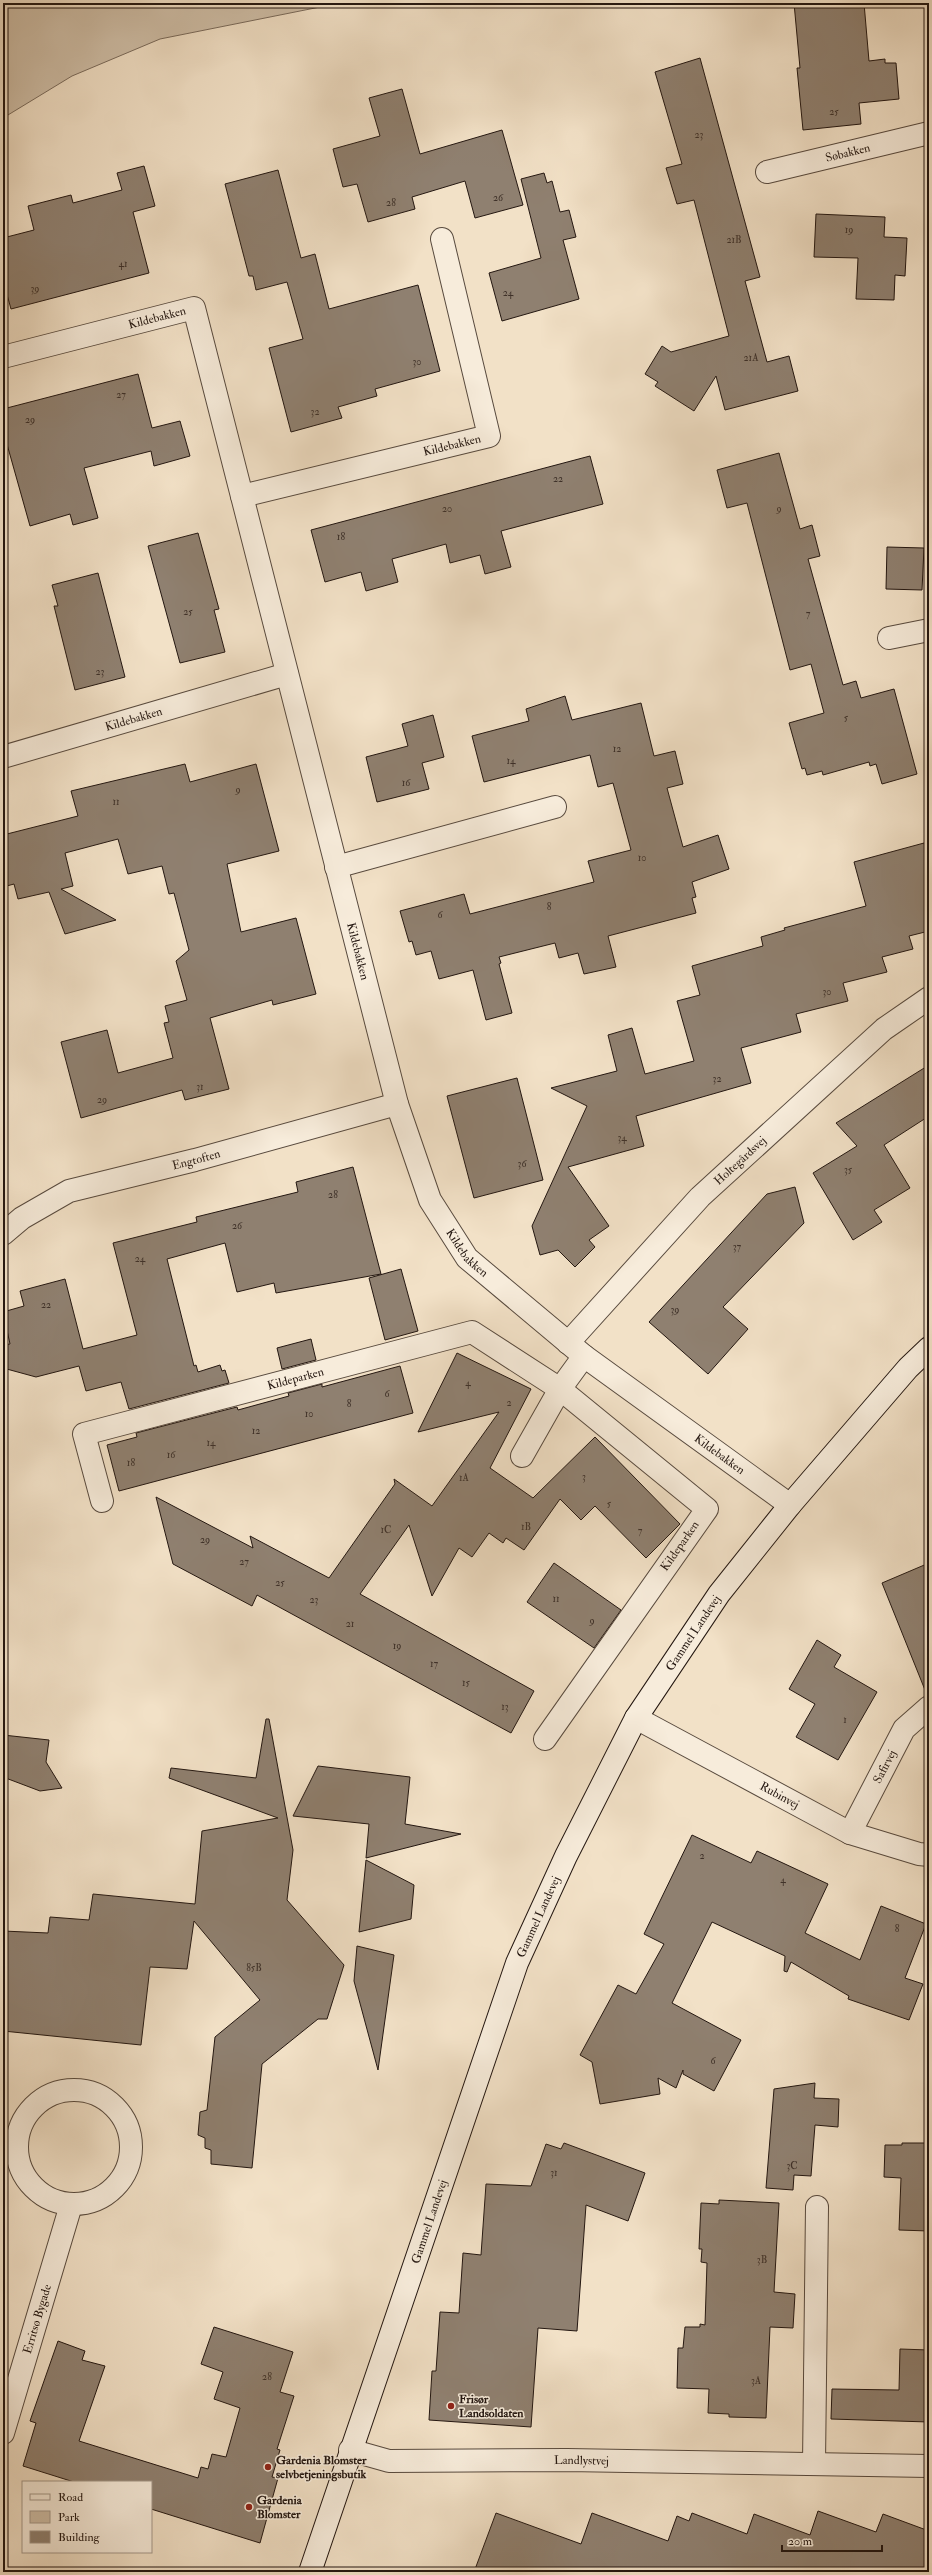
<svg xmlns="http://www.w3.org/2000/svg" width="932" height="2575" font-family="'IM FELL Double Pica',serif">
  <rect width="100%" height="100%" fill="#f2e1c7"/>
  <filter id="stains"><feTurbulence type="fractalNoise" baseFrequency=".005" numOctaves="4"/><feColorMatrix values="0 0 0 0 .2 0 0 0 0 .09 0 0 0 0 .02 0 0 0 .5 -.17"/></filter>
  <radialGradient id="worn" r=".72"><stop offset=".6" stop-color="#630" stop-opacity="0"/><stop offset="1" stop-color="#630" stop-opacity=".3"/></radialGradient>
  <polygon fill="#cfbfa8" stroke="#7a6b5c" points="3,3 340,3 160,39 72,76 3,118"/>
  <g fill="#8f8070" stroke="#241711">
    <polygon points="794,3 864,3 869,61 885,59 885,63 896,63 899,99 859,103 861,124 803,130 797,68 800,68"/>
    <polygon points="700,58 760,277 745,281 767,362 789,356 798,391 725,410 716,376 694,411 655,386 658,382 645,374 662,346 671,352 729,336 694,200 677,204 666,168 682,164 655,72"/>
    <polygon points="402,89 420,154 502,130 523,205 475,218 465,181 412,197 415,209 368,222 357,184 343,187 333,149 380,136 369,98"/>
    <polygon points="144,166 155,206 133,212 149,273 11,309 3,280 3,238 34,230 28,206 71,195 73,203 122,190 117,173"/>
    <polygon points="278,170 301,258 315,254 329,309 418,285 440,371 375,389 377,396 338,407 342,418 291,432 269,348 303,339 287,282 256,290 253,276 249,276 225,184"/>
    <polygon points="544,173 547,183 552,181 560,212 569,210 576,237 563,240 579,299 502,321 489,273 541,258 521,179"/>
    <polygon points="816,214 885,217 884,237 907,238 905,276 895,275 894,300 856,299 858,258 814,257"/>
    <polygon points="138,374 152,428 180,421 190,456 154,466 151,451 84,468 98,518 73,525 70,514 30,526 3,430 3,409"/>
    <polygon points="779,453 800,529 812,525 820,556 808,559 843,685 856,681 861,698 894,689 917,774 882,784 876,764 870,766 869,762 823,775 822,771 807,775 805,768 802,769 789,723 824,713 811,664 790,670 747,503 727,508 717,470"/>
    <polygon points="590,456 603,504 501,531 511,567 485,574 480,555 450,563 446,544 392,559 398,582 366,591 361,572 325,582 311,530"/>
    <polygon points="198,533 219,609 214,610 225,652 180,663 148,546"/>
    <polygon points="887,547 924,548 922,590 886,589"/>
    <polygon points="98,573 125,677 75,690 54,606 58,606 52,585"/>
    <polygon points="565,696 572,720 641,703 654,756 675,751 683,784 667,788 683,847 718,835 729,869 692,882 696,897 692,898 696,913 608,936 616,967 584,974 578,953 559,958 555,943 499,957 501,963 499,964 512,1013 486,1020 473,970 439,979 431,951 416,955 412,941 409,942 400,911 464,894 470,914 594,882 588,861 631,850 613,783 598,787 590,755 484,782 472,736 529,721 526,709"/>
    <polygon points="433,715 444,757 422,763 429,789 377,802 366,757 408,746 402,724"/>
    <polygon points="185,764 190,782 256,764 279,851 227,864 241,932 296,918 316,994 273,1005 272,1000 210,1018 229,1089 185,1100 182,1090 81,1118 61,1042 107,1030 118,1073 173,1058 164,1023 169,1022 165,1006 187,1000 176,961 189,950 174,893 169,894 162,866 128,874 118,839 65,853 73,886 61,889 116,920 65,934 49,892 18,899 14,884 3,887 3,835 78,816 71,791"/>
    <polygon points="924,843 929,861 929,931 909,936 913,949 882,957 887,972 843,983 848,1001 796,1014 801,1032 741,1048 751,1083 636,1116 644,1146 568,1167 609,1226 589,1240 595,1247 575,1267 558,1250 540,1255 532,1226 587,1106 551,1088 617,1071 608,1035 632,1028 645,1074 694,1061 677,1001 700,995 692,966 763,946 761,937 785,930 784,928 866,906 854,862"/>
    <polygon points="929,1065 929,1116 884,1145 910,1188 874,1210 882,1222 853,1240 813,1173 857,1146 836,1123"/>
    <polygon points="517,1078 543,1180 474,1198 447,1096"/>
    <polygon points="353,1167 381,1274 276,1293 274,1283 237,1292 225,1243 167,1259 194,1366 196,1365 198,1372 220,1365 222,1371 225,1370 229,1383 129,1409 121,1382 86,1391 79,1366 36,1377 3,1368 3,1345 10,1344 3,1312 24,1306 20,1291 65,1279 83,1349 137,1335 113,1243 197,1222 196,1217 298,1192 296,1182"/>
    <polygon points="795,1187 804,1223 723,1307 748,1329 708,1374 649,1322 767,1194"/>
    <polygon points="401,1269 418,1331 385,1340 369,1278"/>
    <polygon points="311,1339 316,1360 282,1369 277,1348"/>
    <polygon points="457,1353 531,1389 490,1468 533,1498 595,1437 680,1524 646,1558 595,1506 581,1520 560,1499 524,1550 506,1538 503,1543 489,1533 472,1557 459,1548 432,1596 409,1525 360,1594 534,1691 511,1733 257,1595 252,1606 173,1564 156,1497 253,1548 250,1536 329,1578 395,1484 394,1479 432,1506 499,1412 418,1432"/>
    <polygon points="400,1366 413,1413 119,1491 107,1445 137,1437 136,1433 237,1407 238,1410 289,1396 288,1393 322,1384 322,1387"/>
    <polygon points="554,1563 621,1610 594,1648 527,1602"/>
    <polygon points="929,1563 929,1695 927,1695 882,1583"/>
    <polygon points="817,1640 841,1655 834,1667 877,1692 838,1760 796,1737 815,1704 789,1689"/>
    <polygon points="266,1719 269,1719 293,1850 287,1900 344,1965 327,2019 318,2019 262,2064 252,2168 211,2164 211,2150 205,2148 205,2138 198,2135 200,2112 207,2110 215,2037 260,2000 194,1921 187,1969 150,1967 141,2045 3,2031 3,1931 48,1933 50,1917 89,1920 93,1894 195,1904 202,1831 278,1818 169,1778 171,1768 256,1778"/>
    <polygon points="3,1735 49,1740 46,1762 62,1788 40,1791 3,1777"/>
    <polygon points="318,1766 410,1777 405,1824 461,1834 366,1858 369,1824 293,1816"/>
    <polygon points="692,1835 751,1863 757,1851 828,1884 805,1933 860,1960 881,1906 926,1924 905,1978 923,1984 909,2020 848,1999 849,1996 791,1962 787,1972 784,1971 785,1956 712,1922 672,2003 741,2040 714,2091 683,2074 683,2070 676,2088 658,2078 660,2094 600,2104 592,2062 580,2055 618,1985 636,1994 664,1944 644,1934"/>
    <polygon points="366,1860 414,1885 411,1919 359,1932"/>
    <polygon points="357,1946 394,1955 378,2070 354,1981"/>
    <polygon points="815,2083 814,2098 839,2099 838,2127 815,2125 811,2176 794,2175 793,2190 766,2188 774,2089"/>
    <polygon points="564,2143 645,2173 628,2221 586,2205 577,2331 538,2328 531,2427 429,2420 432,2371 436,2371 440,2312 459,2313 463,2253 481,2255 486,2184 531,2186 546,2144 561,2149"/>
    <polygon points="902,2143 929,2143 929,2231 899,2230 901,2178 884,2177 885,2145 902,2145"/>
    <polygon points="719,2200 779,2203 774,2292 795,2294 793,2328 770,2327 766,2418 729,2417 729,2414 708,2413 709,2389 677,2388 678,2348 683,2348 685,2327 700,2327 700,2324 705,2325 707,2263 701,2262 702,2249 699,2249 701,2203 719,2204"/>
    <polygon points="214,2327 293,2352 280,2392 294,2396 277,2449 280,2450 272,2477 278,2478 260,2543 151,2509 151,2482 74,2482 23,2466 36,2423 30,2421 58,2341 85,2351 82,2360 105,2366 79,2441 198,2478 201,2467 208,2469 212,2454 226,2457 240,2408 214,2399 223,2372 201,2364"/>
    <polygon points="900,2349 929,2350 929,2422 831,2419 832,2389 899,2390"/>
    <polygon points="818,2511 876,2532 883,2514 929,2531 929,2572 474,2572 496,2513 581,2544 592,2513 668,2541 677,2516 689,2521 692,2513 747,2534 754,2514 810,2535"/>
  </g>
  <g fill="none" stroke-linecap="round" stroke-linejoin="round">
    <g stroke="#584a3e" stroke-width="24">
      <g id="street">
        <path id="s1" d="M767 172 929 133"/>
        <path id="s2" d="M3 357 194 308 397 1104 430 1200 467 1258 584 1356 790 1505"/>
        <path id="s3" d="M242 496 489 436 442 239"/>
        <polyline points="889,638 929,630"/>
        <path id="s4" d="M3 757 287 674"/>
        <polyline points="336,867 555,807"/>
        <path id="s5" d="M3 1234 22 1218 69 1191 195 1160 397 1104"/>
        <path id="s6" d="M568 1343 700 1197 884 1029 929 998"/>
        <polyline points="522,1456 560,1389 584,1356"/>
        <path id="s7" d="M102 1501 84 1434 472 1332 560 1389 707 1509 545 1739"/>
        <path id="s8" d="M636 1718 850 1833 919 1854 929 1855"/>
        <path id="s9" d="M850 1833 904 1729 929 1707"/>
        <circle cx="74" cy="2147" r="57"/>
        <path id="s10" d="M3 2433 71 2205"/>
        <path id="s11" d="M350 2450 389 2461 567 2460 929 2466"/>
        <polyline points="814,2464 817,2207"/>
      </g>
    </g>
    <g stroke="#241711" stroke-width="24">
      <g id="secondary">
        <path id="s12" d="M310 2572 517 1963 566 1856 636 1718 719 1594 790 1505 908 1368 929 1348"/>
      </g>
    </g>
    <use href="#street" stroke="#f7ecdb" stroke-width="22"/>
    <use href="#secondary" stroke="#f7ecdb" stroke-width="22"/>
  </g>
  <g fill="#8f2418" stroke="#f7ecdb" stroke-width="1.5">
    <circle cx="451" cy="2406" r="4"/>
    <circle cx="268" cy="2467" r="4"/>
    <circle cx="249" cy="2507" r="4"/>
  </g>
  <g text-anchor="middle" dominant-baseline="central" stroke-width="3" stroke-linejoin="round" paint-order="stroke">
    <g font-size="10" fill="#3f3129">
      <text x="834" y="112">25</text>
      <text x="699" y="135">23</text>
      <text x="498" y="198">26</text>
      <text x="391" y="203">28</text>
      <text x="849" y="230">19</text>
      <text x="734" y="240">21B</text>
      <text x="123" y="264">41</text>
      <text x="35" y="289">39</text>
      <text x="508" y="293">24</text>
      <text x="751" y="358">21A</text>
      <text x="417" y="362">30</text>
      <text x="121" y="395">27</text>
      <text x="315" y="412">32</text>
      <text x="30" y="420">29</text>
      <text x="558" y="479">22</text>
      <text x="447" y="509">20</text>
      <text x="779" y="509">9</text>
      <text x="341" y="537">18</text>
      <text x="188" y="612">25</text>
      <text x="808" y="614">7</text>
      <text x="100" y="672">23</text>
      <text x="846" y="718">5</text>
      <text x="617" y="749">12</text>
      <text x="511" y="761">14</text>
      <text x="406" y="783">16</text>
      <text x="238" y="790">9</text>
      <text x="116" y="802">11</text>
      <text x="642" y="858">10</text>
      <text x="549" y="907">8</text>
      <text x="440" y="915">6</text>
      <text x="827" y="992">30</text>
      <text x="717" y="1079">32</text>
      <text x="200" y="1087">31</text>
      <text x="102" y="1100">29</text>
      <text x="622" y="1138">34</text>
      <text x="522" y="1164">36</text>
      <text x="848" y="1170">35</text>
      <text x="333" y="1195">28</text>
      <text x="237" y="1226">26</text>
      <text x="737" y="1247">37</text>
      <text x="140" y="1259">24</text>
      <text x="46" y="1305">22</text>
      <text x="675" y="1310">39</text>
      <text x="468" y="1383">4</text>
      <text x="387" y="1394">6</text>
      <text x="509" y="1403">2</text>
      <text x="349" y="1404">8</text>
      <text x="309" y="1414">10</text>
      <text x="256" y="1431">12</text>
      <text x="211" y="1443">14</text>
      <text x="171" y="1455">16</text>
      <text x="131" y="1463">18</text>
      <text x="584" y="1477">3</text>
      <text x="464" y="1478">1A</text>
      <text x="609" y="1504">5</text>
      <text x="526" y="1527">1B</text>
      <text x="386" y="1530">1C</text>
      <text x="640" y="1531">7</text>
      <text x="205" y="1540">29</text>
      <text x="244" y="1562">27</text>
      <text x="280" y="1583">25</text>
      <text x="556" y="1599">11</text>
      <text x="314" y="1600">23</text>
      <text x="592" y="1621">9</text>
      <text x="350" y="1624">21</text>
      <text x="397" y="1646">19</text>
      <text x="434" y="1664">17</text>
      <text x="466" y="1683">15</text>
      <text x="505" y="1707">13</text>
      <text x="845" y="1720">1</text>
      <text x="702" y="1856">2</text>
      <text x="783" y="1880">4</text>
      <text x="897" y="1929">8</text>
      <text x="254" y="1968">85B</text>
      <text x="713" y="2061">6</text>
      <text x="792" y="2166">3C</text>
      <text x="554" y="2173">31</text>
      <text x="762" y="2260">3B</text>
      <text x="267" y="2377">28</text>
      <text x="756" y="2381">3A</text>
    </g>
    <g font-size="12" fill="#241711" stroke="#f7ecdb">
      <text stroke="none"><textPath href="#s1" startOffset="83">Søbakken</textPath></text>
      <text stroke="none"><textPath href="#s2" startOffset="159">Kildebakken</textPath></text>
      <text stroke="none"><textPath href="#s3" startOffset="216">Kildebakken</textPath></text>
      <text stroke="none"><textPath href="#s4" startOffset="136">Kildebakken</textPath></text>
      <text stroke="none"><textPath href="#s2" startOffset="861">Kildebakken</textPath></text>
      <text stroke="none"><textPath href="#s5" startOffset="210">Engtoften</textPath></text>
      <text stroke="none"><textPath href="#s6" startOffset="251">Holtegårdsvej</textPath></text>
      <text stroke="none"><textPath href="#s2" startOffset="1185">Kildebakken</textPath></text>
      <text stroke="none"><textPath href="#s7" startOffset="288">Kildeparken</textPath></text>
      <text stroke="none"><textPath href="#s2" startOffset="1509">Kildebakken</textPath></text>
      <text transform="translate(680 1546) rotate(-55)">Kildeparken</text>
      <text stroke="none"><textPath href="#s12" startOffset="1018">Gammel Landevej</textPath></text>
      <text stroke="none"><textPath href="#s9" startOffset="75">Safirvej</textPath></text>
      <text stroke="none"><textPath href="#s8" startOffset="163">Rubinvej</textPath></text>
      <text stroke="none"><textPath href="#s12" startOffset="694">Gammel Landevej</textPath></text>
      <text stroke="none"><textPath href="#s12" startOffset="370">Gammel Landevej</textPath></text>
      <text stroke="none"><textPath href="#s10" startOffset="119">Erritsø Bygade</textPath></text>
      <text stroke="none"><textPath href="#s11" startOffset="233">Landlystvej</textPath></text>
    </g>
    <g font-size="12" font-weight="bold" fill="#241711" stroke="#f7ecdb" text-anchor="start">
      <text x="459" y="2399">Frisør<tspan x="459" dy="14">Landsoldaten</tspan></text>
      <text x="276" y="2460">Gardenia Blomster<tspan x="276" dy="14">selvbetjeningsbutik</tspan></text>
      <text x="257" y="2500">Gardenia<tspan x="257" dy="14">Blomster</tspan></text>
    </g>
  </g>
  <rect width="932" height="2575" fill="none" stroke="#f2e1c7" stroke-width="16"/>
  <rect x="4" y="4" width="924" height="2567" fill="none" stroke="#241711" stroke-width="2"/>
  <rect x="8" y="8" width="916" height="2559" fill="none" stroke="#241711"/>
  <rect x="22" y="2481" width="130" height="72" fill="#f7ecdb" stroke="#a3978a"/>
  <rect x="30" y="2494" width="20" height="6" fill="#f7ecdb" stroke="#a3978a"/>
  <text x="58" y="2501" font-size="12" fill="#241711">Road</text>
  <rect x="30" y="2511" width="20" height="12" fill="#cfbfa8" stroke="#a3978a"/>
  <text x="58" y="2521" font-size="12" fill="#241711">Park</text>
  <rect x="30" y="2531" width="20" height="12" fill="#8f8070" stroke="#a3978a"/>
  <text x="58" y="2541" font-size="12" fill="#241711">Building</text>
  <path d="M782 2545v6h100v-6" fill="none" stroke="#241711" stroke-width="2"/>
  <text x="788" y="2545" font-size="12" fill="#241711" stroke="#f7ecdb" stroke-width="3" paint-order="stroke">20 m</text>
  <rect width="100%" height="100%" filter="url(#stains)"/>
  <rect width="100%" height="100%" fill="url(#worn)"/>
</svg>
